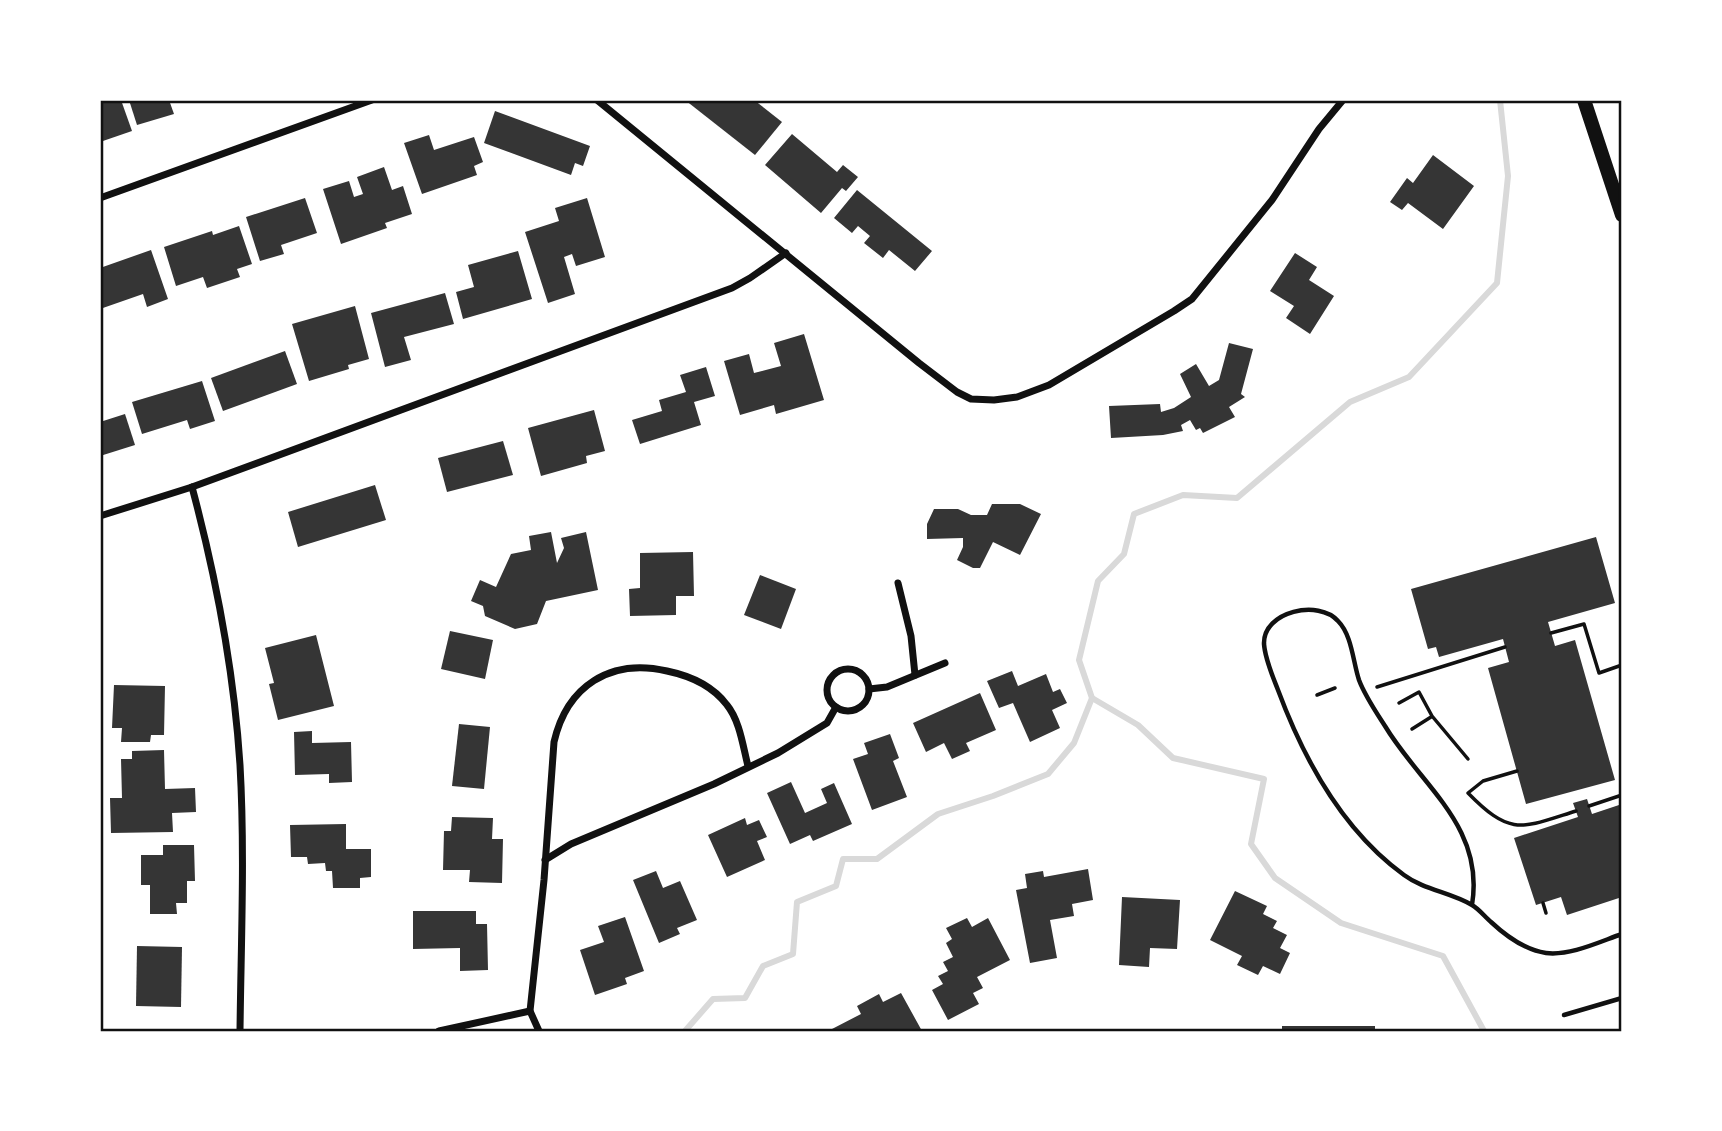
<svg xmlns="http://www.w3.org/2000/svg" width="1722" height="1131" font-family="'PT Sans',sans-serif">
  <rect width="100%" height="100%" fill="#fff"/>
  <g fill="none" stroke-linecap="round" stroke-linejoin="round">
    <g stroke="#d9d9d9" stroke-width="6">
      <polyline points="685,1031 713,999 745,998 763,966 793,954 797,902 836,886 843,859 877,859 938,814 993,796 1048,774 1074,743 1092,698"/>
      <polyline points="1484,1031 1443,956 1341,923 1275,878 1251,844 1264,779 1173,758 1138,725 1092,698 1079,660 1098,581 1124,554 1134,514 1183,495 1237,498 1350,402 1409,377 1497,283 1508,176 1500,100"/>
    </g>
  </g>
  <g fill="#353535">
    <polygon points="100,100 121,100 132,131 100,142"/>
    <polygon points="129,100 169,100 174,114 137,125"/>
    <polygon points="685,100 754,100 782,122 755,155"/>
    <polygon points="495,111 590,146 583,166 575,163 571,175 484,143"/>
    <polygon points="792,134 837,172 843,165 858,177 846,191 842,188 821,213 765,165"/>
    <polygon points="429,135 434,150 474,137 483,162 474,166 477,175 422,194 404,143"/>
    <polygon points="1433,155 1474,186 1443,229 1408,203 1402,210 1390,202 1407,178 1413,183"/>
    <polygon points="384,167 392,190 403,186 412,214 385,223 387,228 341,244 323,189 349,181 354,197 363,194 357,177"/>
    <polygon points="857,190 932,251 915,271 889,250 883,258 864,243 870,236 858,226 852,233 834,218"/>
    <polygon points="305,198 317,233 281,245 284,254 260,261 246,217"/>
    <polygon points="587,198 605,257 576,266 572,254 564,257 575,294 548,303 525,232 559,221 555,208"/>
    <polygon points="239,226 252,264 237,269 240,277 207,288 203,277 176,286 164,247 212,231 213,235"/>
    <polygon points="151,250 168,299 147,307 143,294 100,309 100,268"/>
    <polygon points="518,251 532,299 463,319 456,292 474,287 468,265"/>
    <polygon points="1295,253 1317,267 1309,280 1334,296 1310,334 1286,318 1294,306 1270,291"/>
    <polygon points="445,293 454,324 404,337 411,360 385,367 371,313"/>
    <polygon points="355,306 369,359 348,365 349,369 309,381 292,324"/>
    <polygon points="804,334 824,400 776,414 774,405 740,415 724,361 749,354 754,373 781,366 774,343"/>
    <polygon points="1229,343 1253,349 1241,394 1245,397 1229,407 1235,417 1203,433 1200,428 1196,430 1190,420 1181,425 1183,431 1163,435 1111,438 1109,406 1160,404 1161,412 1174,408 1191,397 1180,374 1196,364 1209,386 1219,380"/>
    <polygon points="285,351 297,384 223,411 211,378"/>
    <polygon points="706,367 715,396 694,402 701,425 640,444 632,420 662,411 659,400 686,392 680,375"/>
    <polygon points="202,381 215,421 190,429 187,420 142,434 132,402"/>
    <polygon points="594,410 605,451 586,456 587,463 541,476 528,428"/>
    <polygon points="125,414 135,445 100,456 100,422"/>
    <polygon points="503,441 513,475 447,492 438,458"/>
    <polygon points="375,485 386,520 298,547 288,512"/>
    <polygon points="992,504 1020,504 1041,514 1020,555 993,542 980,568 973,568 957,560 963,547 963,538 927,539 927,524 934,509 958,509 971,515 987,515"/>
    <polygon points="551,532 557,563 564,548 561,538 586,532 598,590 546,601 537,624 515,629 485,616 483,606 471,601 480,580 496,587 511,554 531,550 529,536"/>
    <polygon points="1596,537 1615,603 1548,622 1555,646 1575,640 1615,780 1526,804 1488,668 1509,662 1503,639 1439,657 1436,647 1428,649 1411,589"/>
    <polygon points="693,552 694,596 676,596 676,615 630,616 629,589 640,588 640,553"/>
    <polygon points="760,575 796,589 781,629 744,615"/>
    <polygon points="450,631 493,640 485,679 441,669"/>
    <polygon points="316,635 334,706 278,720 269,684 274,683 265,648"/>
    <polygon points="1012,671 1018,686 1046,674 1053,692 1060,689 1067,703 1052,710 1060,728 1030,742 1013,703 999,708 987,681"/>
    <polygon points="114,685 165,686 164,735 151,735 150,742 121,742 122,728 112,728"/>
    <polygon points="980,693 996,730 966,743 970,751 952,759 944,743 926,752 913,723"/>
    <polygon points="459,724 490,727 484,789 452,786"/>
    <polygon points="312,731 312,743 351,742 352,782 329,783 329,774 295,775 294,732"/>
    <polygon points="890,734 899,758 893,761 907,797 872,810 853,759 868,754 864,743"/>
    <polygon points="164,750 165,789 195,788 196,812 172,813 173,832 111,833 110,798 122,798 121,759 132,759 132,751"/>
    <polygon points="791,782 805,813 827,803 821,789 834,783 852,824 813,841 810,835 790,844 767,793"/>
    <polygon points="1587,799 1592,814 1622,804 1622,897 1567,915 1561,897 1536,905 1514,838 1578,817 1573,803"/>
    <polygon points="452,817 493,818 492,839 503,839 502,883 469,882 470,870 443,870 444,831 451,831"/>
    <polygon points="745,818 747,825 759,820 767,837 757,841 765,860 727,877 708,835"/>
    <polygon points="346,824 346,849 371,849 371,877 360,878 360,888 333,888 332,871 326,871 325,863 308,864 307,857 291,857 290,825"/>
    <polygon points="163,845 194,845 195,881 187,881 187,903 176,903 177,914 150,914 150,885 141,885 141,855 163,855"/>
    <polygon points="1088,869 1093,900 1072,904 1074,916 1050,920 1057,958 1030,963 1016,890 1027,888 1025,874 1043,871 1044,877"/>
    <polygon points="656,871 663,888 680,881 697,920 677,928 680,934 659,943 633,880"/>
    <polygon points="1235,891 1267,906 1263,914 1277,921 1273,928 1287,935 1280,948 1290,953 1280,974 1263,966 1258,975 1237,965 1242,956 1210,940"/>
    <polygon points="1122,897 1180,900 1177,949 1150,948 1149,967 1119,965"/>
    <polygon points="413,911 476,911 476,924 487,924 488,970 460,971 460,948 413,949"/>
    <polygon points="625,917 644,971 625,978 627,984 595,995 580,950 604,942 598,926"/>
    <polygon points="967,918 972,927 988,918 1010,960 977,977 983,988 973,993 979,1004 948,1020 932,990 943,984 938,976 948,971 943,962 953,957 946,943 952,939 946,928"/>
    <polygon points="137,946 182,947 181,1007 136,1006"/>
    <polygon points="901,993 922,1031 833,1031 832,1029 861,1014 857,1006 879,994 883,1002"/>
    <rect x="1282" y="1026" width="93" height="5"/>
  </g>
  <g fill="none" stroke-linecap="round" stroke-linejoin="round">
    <g stroke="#111" stroke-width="3.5">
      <polyline points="1551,633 1584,624 1599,673 1622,665"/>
      <polyline points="1377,687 1505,647"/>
      <polyline points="1317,695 1335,688"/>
      <polyline points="1399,703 1419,692 1432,716 1468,759"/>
      <polyline points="1412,729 1431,717"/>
      <path d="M1517 771 1483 781 1468 793C1511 837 1522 828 1576 811"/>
      <polyline points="1589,806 1622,795"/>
      <polyline points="1543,903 1546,913"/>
    </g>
    <g stroke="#111" stroke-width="4.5">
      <polyline points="1622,693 1622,694"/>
      <path d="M1472 905C1485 826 1421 786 1385 726 1376 712 1365 696 1359 680 1353 662 1352 635 1338 621 1319 599 1263 611 1264 644 1265 659 1273 677 1278 690 1304 760 1342 830 1404 875 1424 890 1450 892 1472 905 1479 909 1485 917 1491 922 1506 936 1525 950 1546 953 1570 956 1599 942 1622 934"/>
      <polyline points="1564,1015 1622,998"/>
    </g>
    <g stroke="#111" stroke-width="7">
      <polyline points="597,100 919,363 957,392 971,399 994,400 1017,397 1049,385 1174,311 1192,299 1272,200 1319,129 1343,100"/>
      <polyline points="100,198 372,100"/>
      <path d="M192 487C216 577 234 671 240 765 245 853 241 943 240 1031"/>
      <polyline points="100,516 192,487 732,288 750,278 786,253"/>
      <polyline points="898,583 911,636 915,675"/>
      <circle cx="848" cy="690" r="21"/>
      <polyline points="869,689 887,687 945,663"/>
      <polyline points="545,860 571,844 714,784 778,753 827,723 836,707"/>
      <polyline points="439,1031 530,1011"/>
      <path d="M539 1031 530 1011 544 880 554 742C567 686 610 658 667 671 691 676 712 685 727 705 740 721 743 747 748 766"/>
    </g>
    <polyline stroke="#111" stroke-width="14" points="1584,100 1622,215"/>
  </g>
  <rect width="1722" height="1131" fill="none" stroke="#ffffff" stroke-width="203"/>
  <rect x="102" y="102" width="1518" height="928" fill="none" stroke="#111" stroke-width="2.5"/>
</svg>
